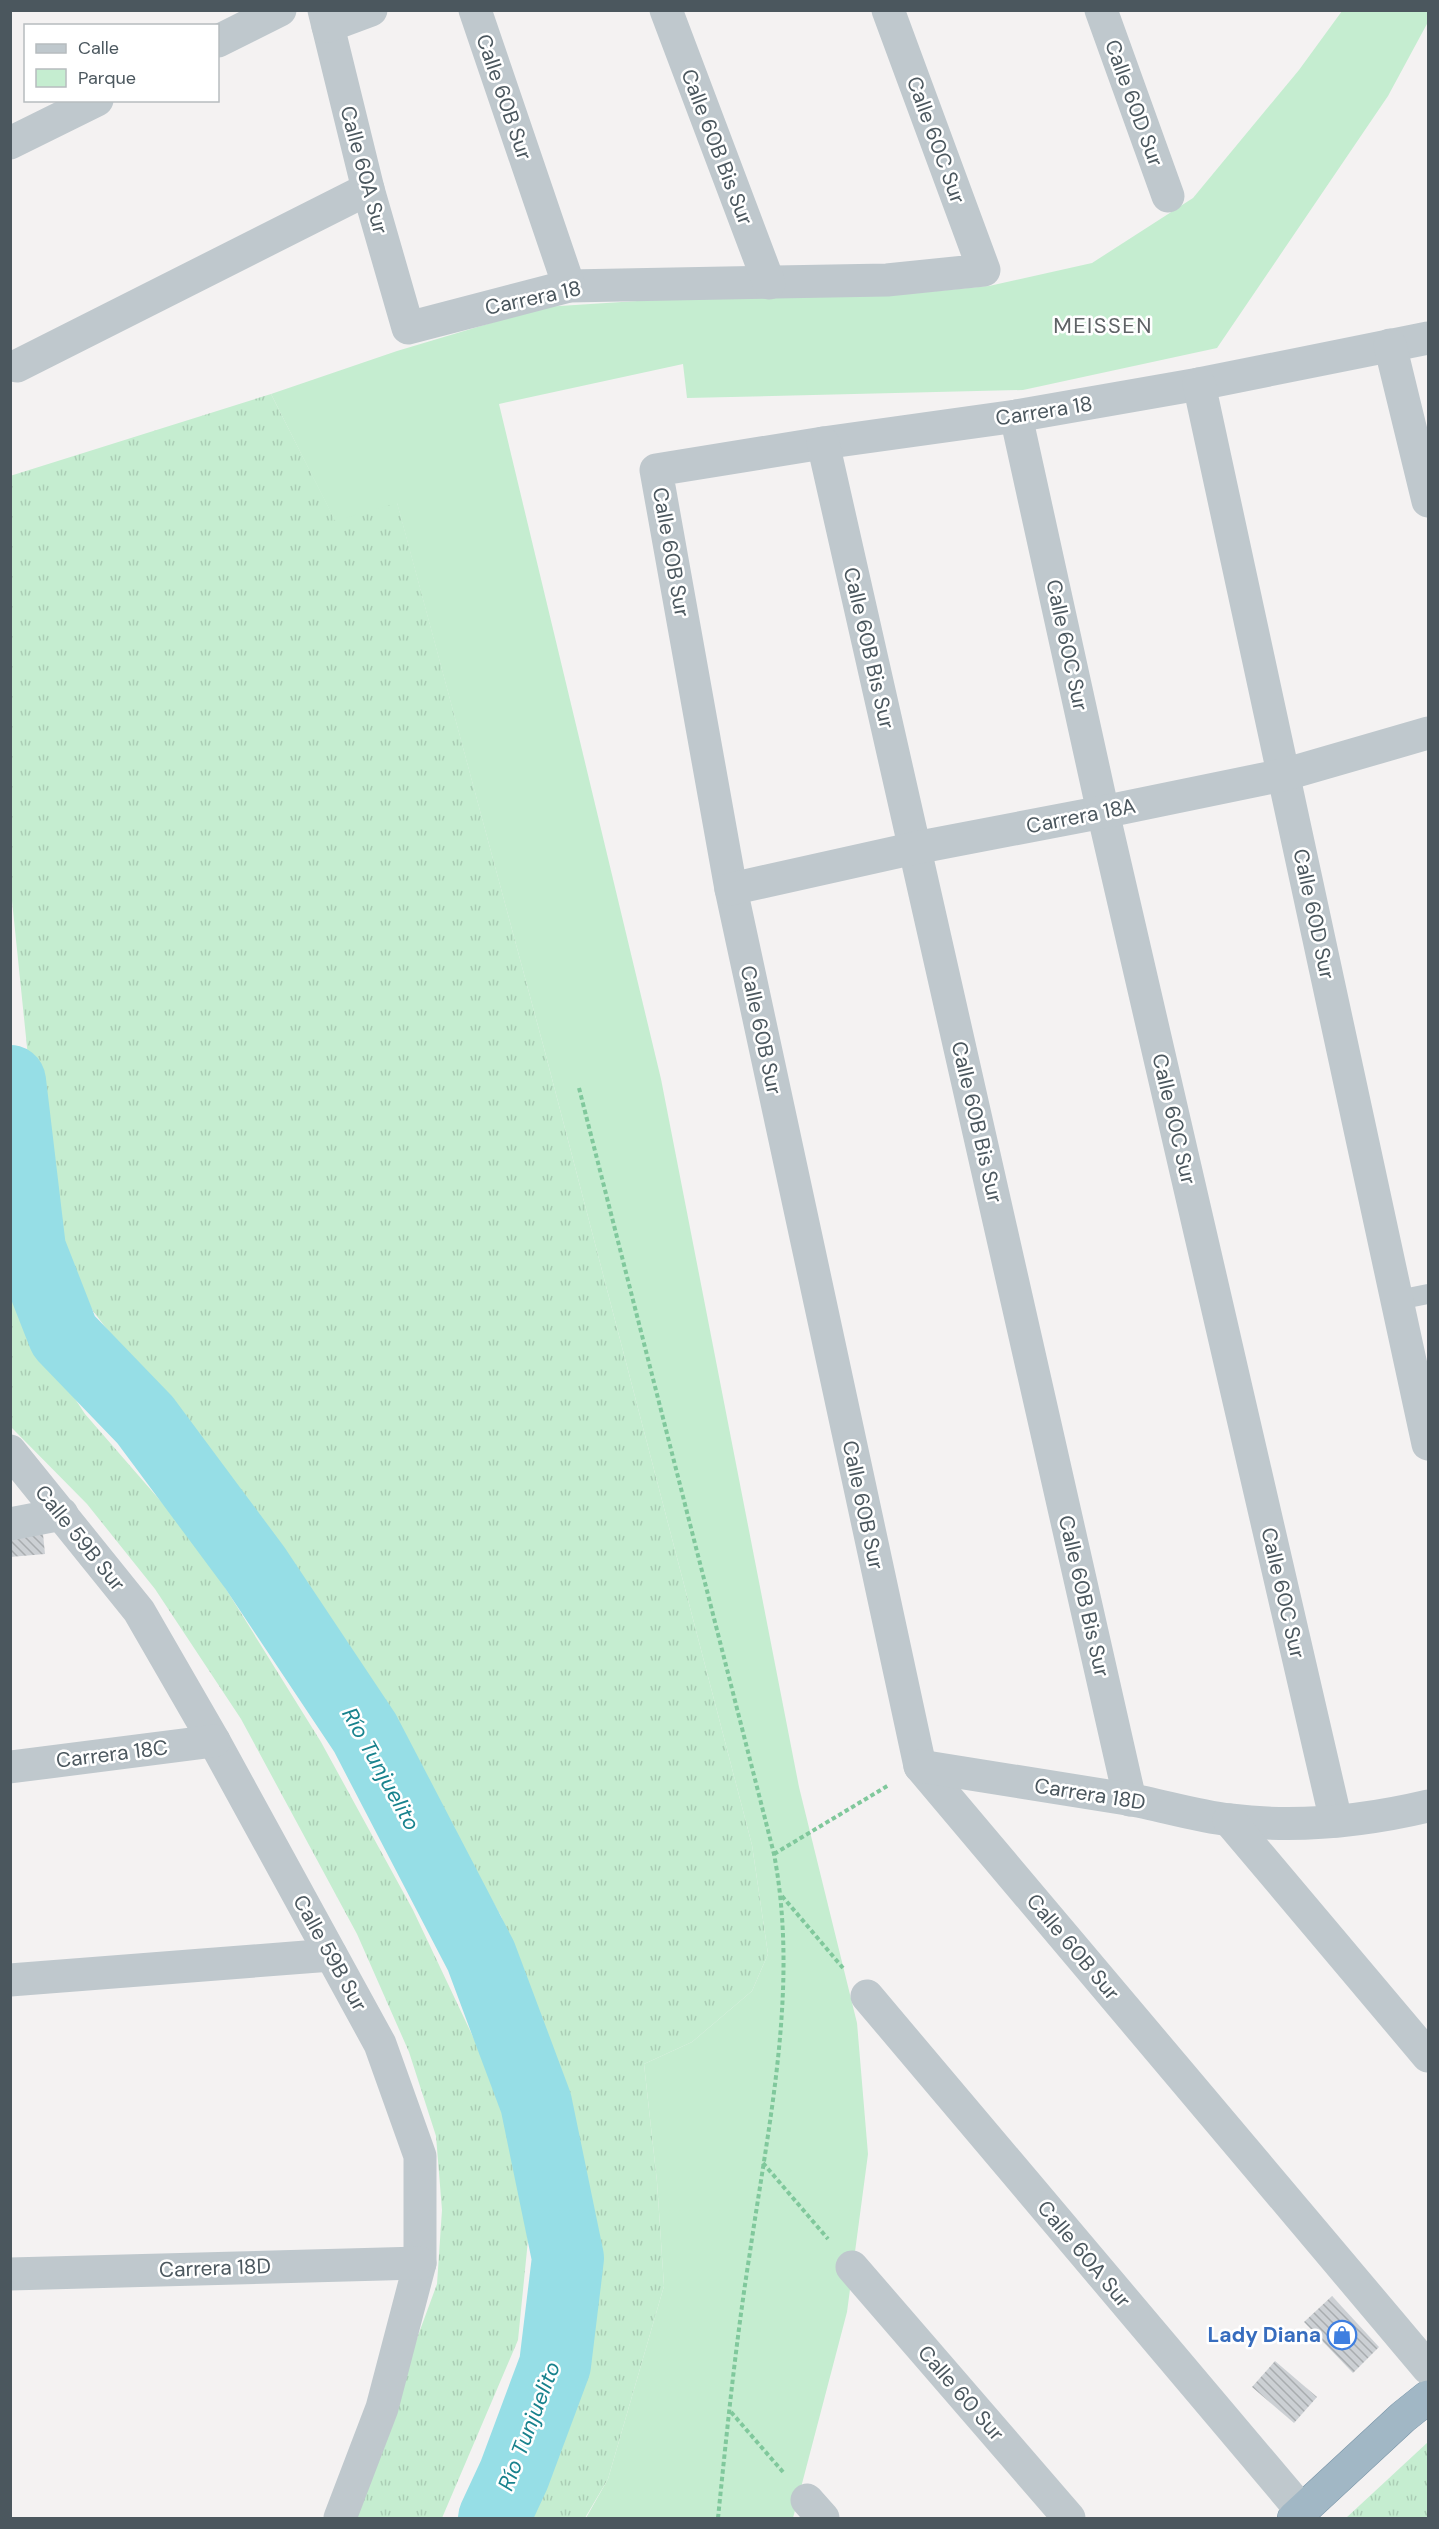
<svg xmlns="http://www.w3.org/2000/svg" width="1439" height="2529" font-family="'DM Sans',sans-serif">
  <defs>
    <pattern id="grass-tufts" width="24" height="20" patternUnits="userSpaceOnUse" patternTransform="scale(1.5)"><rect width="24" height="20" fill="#c5edd0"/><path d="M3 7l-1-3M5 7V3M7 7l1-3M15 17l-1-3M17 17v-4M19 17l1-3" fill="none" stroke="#abcdb5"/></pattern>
    <pattern id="building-back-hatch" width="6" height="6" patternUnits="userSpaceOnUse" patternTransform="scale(1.5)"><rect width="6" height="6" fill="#ccd0d4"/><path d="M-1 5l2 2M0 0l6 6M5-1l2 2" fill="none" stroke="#a8acaf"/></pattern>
  </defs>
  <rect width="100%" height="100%" fill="#f4f2f2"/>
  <g fill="url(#grass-tufts)">
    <polygon points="271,394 335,520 397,502 545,1052 752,1845 768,1954 752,1991 692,2042 644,2064 657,2182 664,2286 608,2479 585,2518 512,2518 586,2343 589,2226 563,2090 501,1916 362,1675 245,1510 77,1290 52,1226 31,1086 11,891 10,476"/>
    <polygon points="10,1281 33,1335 85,1414 198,1544 321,1742 413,1910 501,2096 528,2240 518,2340 442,2518 351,2518 437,2284 442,2210 436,2136 409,2052 357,1934 241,1719 155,1589 87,1504 11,1427"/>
    <polygon points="1428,2442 1428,2518 1346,2518"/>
  </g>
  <polygon fill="#c5edd0" points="1342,11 1428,11 1428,22 1388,96 1217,348 1023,390 687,398 683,364 499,404 661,1079 799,1787 857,2023 868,2154 847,2312 793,2518 586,2518 608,2479 664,2286 657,2182 644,2064 692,2042 752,1991 768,1954 752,1845 545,1052 397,503 335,521 271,394 397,351 544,307 715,296 884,296 989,286 1092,263 1193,198 1299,70"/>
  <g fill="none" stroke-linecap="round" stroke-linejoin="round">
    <polyline stroke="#96dee6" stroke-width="72" points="10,1081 30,1249 64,1336 145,1420 255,1568 365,1733 481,1956 536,2103 568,2258 555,2365 514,2475 494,2518"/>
  </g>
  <g fill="url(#building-back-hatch)">
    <polygon points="43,1534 45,1554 10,1557 10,1537"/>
    <polygon points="1332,2296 1379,2347 1353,2373 1304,2322"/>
    <polygon points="1275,2361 1317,2397 1294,2423 1252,2387"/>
  </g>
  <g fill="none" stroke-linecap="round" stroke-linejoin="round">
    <g stroke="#7995a8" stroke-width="34">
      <polyline id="trunk" points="1294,2518 1403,2417 1428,2397"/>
    </g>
    <g stroke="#80c89c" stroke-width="4" stroke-dasharray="4.5 3" stroke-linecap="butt">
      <path d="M579 1088 774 1854C799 1986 769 2121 750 2252 736 2340 727 2430 718 2518"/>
      <polyline points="774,1854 889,1785"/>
      <polyline points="782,1896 843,1968"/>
      <polyline points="763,2163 828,2239"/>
      <polyline points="731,2412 783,2472"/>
    </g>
    <polyline stroke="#bfc8cd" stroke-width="20" points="1398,1300 1428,1294"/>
    <g stroke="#bfc8cd" stroke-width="33">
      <polyline points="324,10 368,189 408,328 569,286 887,280 984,270 888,10"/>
      <polyline points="475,10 569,286"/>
      <polyline points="666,10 769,283"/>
      <polyline points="1101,10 1168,196"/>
      <polyline points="328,26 371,10"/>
      <polyline points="218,41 280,10"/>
      <polyline points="10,143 97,100"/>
      <polyline points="1428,338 1199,384 1016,416 823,443 656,470 731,889 920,1766 1428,2368"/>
      <polyline points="1390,345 1428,501"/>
      <polyline points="17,366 368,189"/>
      <polyline points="1199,384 1428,1444"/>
      <polyline points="1016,416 1103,812 1336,1821"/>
      <polyline points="823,443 1130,1800"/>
      <polyline points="731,889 915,848 1103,812 1283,775 1428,733"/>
      <polyline points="10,1451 139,1611 214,1741 380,2044 420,2156 420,2263 382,2408 340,2518"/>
      <polyline points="10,1524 62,1514"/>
      <path d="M920 1766C989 1777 1058 1788 1127 1799 1161 1805 1195 1816 1230 1820 1295 1828 1365 1821 1428 1806"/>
      <polyline points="10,1767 214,1741"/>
      <polyline points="1229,1820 1428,2056"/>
      <polyline points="10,1980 331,1955"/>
      <polyline points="867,1996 1302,2511"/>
      <polyline points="852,2267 1069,2518"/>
      <polyline points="10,2274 420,2263"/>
      <polyline points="807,2500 823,2518"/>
    </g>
    <use href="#trunk" stroke="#a1b7c5" stroke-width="33"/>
  </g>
  <defs>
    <g id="shop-ring" transform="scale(1.5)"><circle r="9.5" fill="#fff" stroke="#3f7fe0" stroke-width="1.5"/><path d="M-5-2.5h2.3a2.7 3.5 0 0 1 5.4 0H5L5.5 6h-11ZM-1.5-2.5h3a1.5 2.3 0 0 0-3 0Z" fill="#3f7fe0"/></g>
  </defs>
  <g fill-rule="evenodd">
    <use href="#shop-ring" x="1342" y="2335"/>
  </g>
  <g text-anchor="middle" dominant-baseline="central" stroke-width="5" stroke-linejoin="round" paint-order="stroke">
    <g font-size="21" fill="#4b575e" stroke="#fff">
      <text transform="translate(504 97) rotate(71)">Calle 60B Sur</text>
      <text transform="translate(1134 103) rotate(70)">Calle 60D Sur</text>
      <text transform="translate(936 140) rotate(70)">Calle 60C Sur</text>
      <text transform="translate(717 147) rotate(69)">Calle 60B Bis Sur</text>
      <text transform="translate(364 170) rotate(75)">Calle 60A Sur</text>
      <text transform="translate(533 298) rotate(-12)">Carrera 18</text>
      <text transform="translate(1044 411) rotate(-9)">Carrera 18</text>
      <text transform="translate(671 552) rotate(80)">Calle 60B Sur</text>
      <text transform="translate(1067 645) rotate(78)">Calle 60C Sur</text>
      <text transform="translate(869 648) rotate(77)">Calle 60B Bis Sur</text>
      <text transform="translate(1081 816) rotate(-11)">Carrera 18A</text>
      <text transform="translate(1314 914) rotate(78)">Calle 60D Sur</text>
      <text transform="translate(761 1030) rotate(78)">Calle 60B Sur</text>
      <text transform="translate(1174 1119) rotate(77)">Calle 60C Sur</text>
      <text transform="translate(977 1122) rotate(77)">Calle 60B Bis Sur</text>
      <text transform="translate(863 1505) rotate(78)">Calle 60B Sur</text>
      <text transform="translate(80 1538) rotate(51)">Calle 59B Sur</text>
      <text transform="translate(1283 1593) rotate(77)">Calle 60C Sur</text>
      <text transform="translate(1084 1596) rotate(77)">Calle 60B Bis Sur</text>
      <text transform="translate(112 1754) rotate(-7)">Carrera 18C</text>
      <text transform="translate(1090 1794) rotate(9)">Carrera 18D</text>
      <text transform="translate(1073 1947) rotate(50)">Calle 60B Sur</text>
      <text transform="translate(330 1953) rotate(61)">Calle 59B Sur</text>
      <text transform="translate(1084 2254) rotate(50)">Calle 60A Sur</text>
      <text transform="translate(215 2268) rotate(-2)">Carrera 18D</text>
      <text transform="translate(961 2393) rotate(49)">Calle 60 Sur</text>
    </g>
    <g font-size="21" font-weight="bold" fill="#366cbe" stroke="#fff" text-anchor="end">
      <text x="1321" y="2335">Lady Diana</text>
    </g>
    <g font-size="22" letter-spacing="1.5" fill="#5f6366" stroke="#fff">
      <text x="1103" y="325">MEISSEN</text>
    </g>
    <g font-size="22" font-style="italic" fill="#18828d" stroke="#fff">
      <text transform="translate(381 1769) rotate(61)">Río Tunjuelito</text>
      <text transform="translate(529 2426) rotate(-69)">Río Tunjuelito</text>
    </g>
  </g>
  <rect width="1439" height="2529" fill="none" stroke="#4b575e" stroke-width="24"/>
  <rect x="24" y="24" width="195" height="78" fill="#ffffff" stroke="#b7bcbf" stroke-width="1.5"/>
  <rect x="36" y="44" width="30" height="9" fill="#bfc8cd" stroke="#b7bcbf" stroke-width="1.5"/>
  <text x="78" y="54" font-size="18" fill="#4b575e">Calle</text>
  <rect x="36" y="69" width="30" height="18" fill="#c5edd0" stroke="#b7bcbf" stroke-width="1.5"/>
  <text x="78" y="84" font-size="18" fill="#4b575e">Parque</text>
</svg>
